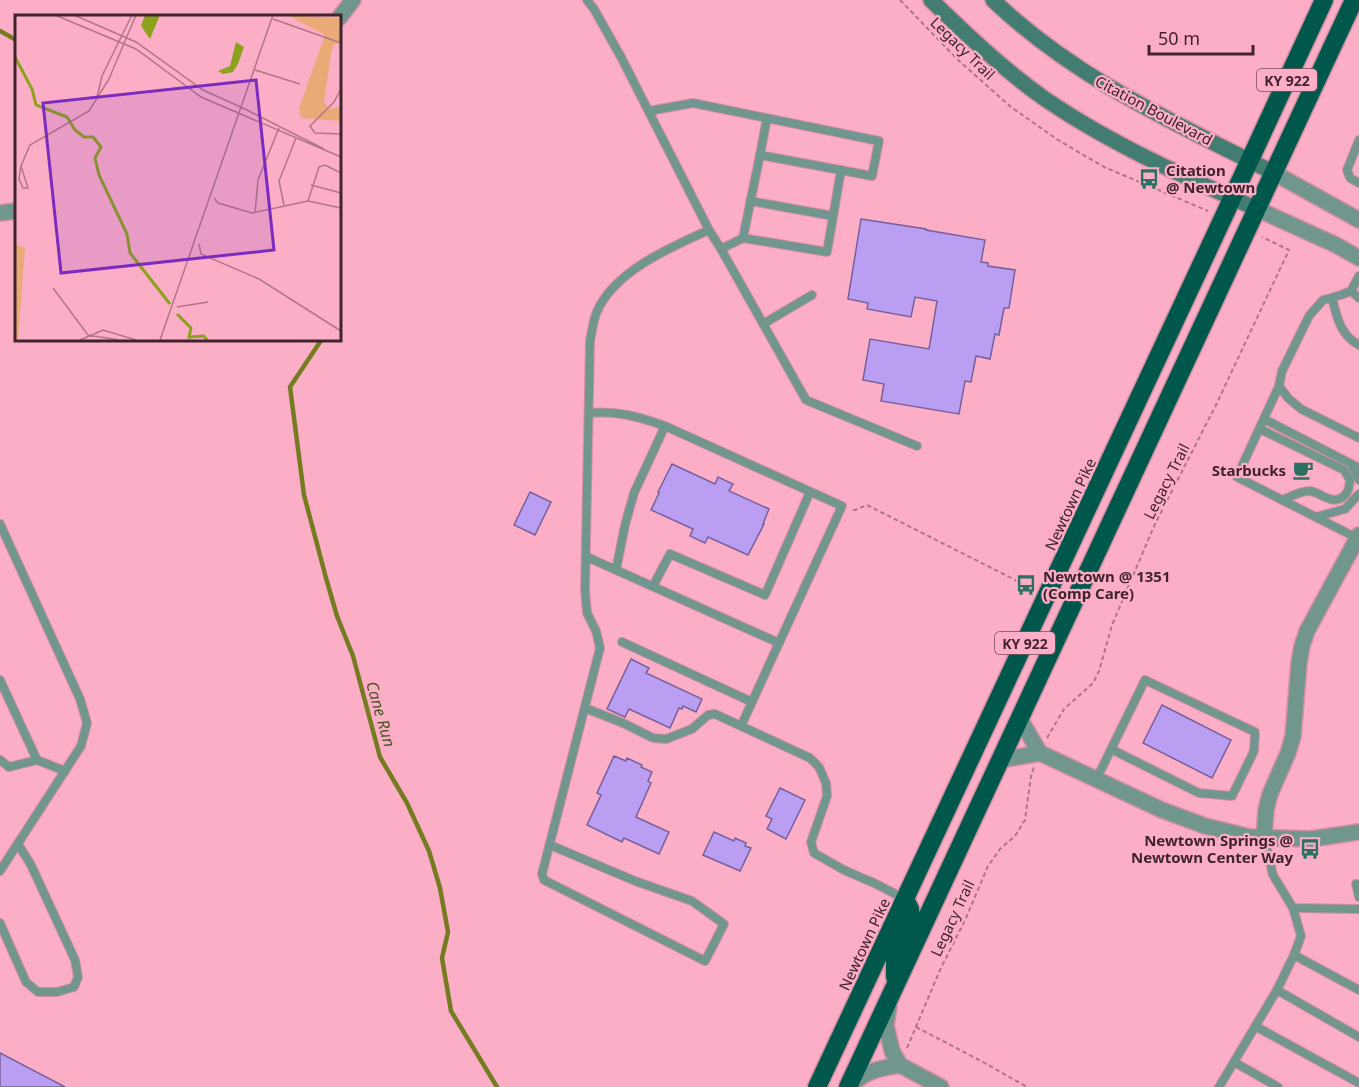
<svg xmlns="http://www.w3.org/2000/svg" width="1359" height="1087" font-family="'Noto Sans',sans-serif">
  <rect width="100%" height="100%" fill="#fcaec6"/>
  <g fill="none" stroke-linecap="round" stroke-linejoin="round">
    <g stroke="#757b21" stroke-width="4.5">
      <polyline points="0,31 16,40"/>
      <polyline points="322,339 290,387 304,495 326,578 337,616 353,656 380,757 407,803 429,851 440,888 448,932 442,958 451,1011 497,1087"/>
    </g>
  </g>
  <g fill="#ba9ef1" stroke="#75609d" stroke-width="1.5">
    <polygon points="861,219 926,229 926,230 985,240 981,262 988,263 988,266 1015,270 1009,308 1004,308 999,335 995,334 990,359 976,356 971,382 965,381 959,414 881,401 884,384 863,380 870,339 929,349 937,301 915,297 911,317 867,309 868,303 848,299"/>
    <polygon points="672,464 715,484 718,477 733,484 729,491 769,509 763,524 764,524 748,555 708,537 705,543 690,536 693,529 651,510 659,493 658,492"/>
    <polygon points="530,492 551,502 535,535 514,525"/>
    <polygon points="631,659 649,668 646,673 702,699 696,712 683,706 682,709 679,708 670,728 629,709 625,717 607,709"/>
    <polygon points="1162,705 1231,740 1212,778 1143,743"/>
    <polygon points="614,756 626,761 627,758 642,765 641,767 652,772 648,781 651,783 636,817 669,832 659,854 624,838 622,842 587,825 601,795 597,793"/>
    <polygon points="780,788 805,800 786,839 767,829 772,819 766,816"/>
    <polygon points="714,832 734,841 735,838 746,843 745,846 751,848 740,871 703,855"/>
    <polygon points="0,1053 65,1087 0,1087"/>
  </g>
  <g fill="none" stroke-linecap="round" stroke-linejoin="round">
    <g stroke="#d38fa4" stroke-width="10">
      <g id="lane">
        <polyline points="649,111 693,103 879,141 872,176 760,155 767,118"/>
        <polyline points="1359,140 1347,170 1350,178 1359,183"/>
        <polyline points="760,155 743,238 827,252 841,170"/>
        <polyline points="750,201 833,216"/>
        <polyline points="709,230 721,249 806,400 917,446"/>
        <polyline points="721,249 743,238"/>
        <polyline points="1359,276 1351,291 1341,295 1323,300 1309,316 1282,371 1279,386 1288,398 1301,409 1359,438"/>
        <polyline points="1351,291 1359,298"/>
        <path d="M1332 298C1337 317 1340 335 1359 345"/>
        <polyline points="763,324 812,295"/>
        <polyline points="1279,386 1237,477 1357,538"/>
        <polyline points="1264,419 1359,468"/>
        <path d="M1260 429 1344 470 1350 480C1349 487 1349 492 1343 497 1331 505 1322 493 1310 491 1302 490 1290 497 1282 500"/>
        <polyline points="1351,464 1359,480"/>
        <polyline points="1316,517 1345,509 1359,494"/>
        <polyline points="0,524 80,699 87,723 81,746 0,871"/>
        <path d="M587 557 779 643 842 506 665 426C637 416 618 411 589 413"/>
        <polyline points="616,570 625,525 634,493 665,426"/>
        <polyline points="653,586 670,554 765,595 810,492"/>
        <polyline points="622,642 752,702"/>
        <polyline points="779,643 741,726 810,758 819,767 826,783 827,796 811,842 814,853 844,870 876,884 905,899"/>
        <polyline points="0,680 37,760"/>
        <polyline points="585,708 623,723 653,738 666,739 692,729 708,715 715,714 741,726"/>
        <polyline points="0,760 9,767 37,760 65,771"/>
        <polyline points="1096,780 1145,680 1255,732 1254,751 1232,796 1199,793 1111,749"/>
        <polyline points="1264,837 1273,875 1293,908 1359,909"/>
        <path d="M550 845 635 881 692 901 724 924 705 961 544 880 542 874 600 648 596 631 587 613 585 590 590 341C592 332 593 322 596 314 612 272 671 247 709 230L621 57 594 9 587 0"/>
        <polyline points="1359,884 1356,884 1359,897"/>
        <polyline points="0,923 26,982 38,992 57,992 74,987 78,977 75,960 31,865 18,844"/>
        <polyline points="1294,955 1359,990"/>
        <polyline points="1277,990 1359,1037"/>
        <polyline points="1255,1026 1359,1083"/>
        <polyline points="1234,1062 1278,1087"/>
        <polyline points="1219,1087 1277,990 1294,955 1301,936 1293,908"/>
      </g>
    </g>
    <g stroke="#d38fa4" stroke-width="18">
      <g id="street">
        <polyline points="339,18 353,0"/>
        <polyline points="1274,173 1359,220"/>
        <polyline points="1257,209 1336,245 1359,258"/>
        <polyline points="0,213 16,211"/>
        <polyline points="1020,719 1040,753 1162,810 1205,826 1250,837 1311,839 1359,832"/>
        <polyline points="1001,760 1040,753"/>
        <polyline points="1264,837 1266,810 1270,794 1288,753 1293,736 1299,663 1302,646 1307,631 1359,535"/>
        <polyline points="889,1007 886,1025 892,1051 900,1065 941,1087"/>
        <path d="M851 1087C862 1071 882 1068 900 1065"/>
      </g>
    </g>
    <g stroke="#d38fa4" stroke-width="18">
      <g id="secondary">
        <path d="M931 0C967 35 1004 70 1045 99 1111 144 1185 177 1257 209"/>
        <path d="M993 0C1074 78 1175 123 1274 173"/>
      </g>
    </g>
    <g stroke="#d38fa4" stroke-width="21">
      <g id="highway">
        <polyline points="895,977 895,960 897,950 911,917 910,909 905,899"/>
        <polyline points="817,1087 1223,218 1324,0"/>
        <polyline points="848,1087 1354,0"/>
      </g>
    </g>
    <g stroke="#af7587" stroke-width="2" stroke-dasharray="4.5 3" stroke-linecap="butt">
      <polyline points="900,0 958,60 1011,107 1058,140 1104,167 1208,211"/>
      <polyline points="853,510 855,510 867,505 1033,589"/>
      <polyline points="1047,738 1064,709 1093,683 1099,671 1112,625 1155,524 1215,407 1289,250 1262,237"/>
      <polyline points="916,1027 983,1062 1027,1087"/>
      <polyline points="907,1048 940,970 966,918 988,866 1000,849 1015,836 1025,820 1031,776 1034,767"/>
    </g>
    <use href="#lane" stroke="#71968e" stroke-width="8"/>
    <use href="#street" stroke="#71968e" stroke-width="15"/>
    <use href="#secondary" stroke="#437d72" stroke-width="15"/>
    <use href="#highway" stroke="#00584c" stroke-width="18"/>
  </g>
  <defs>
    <g id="bus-bare" transform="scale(1.62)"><path d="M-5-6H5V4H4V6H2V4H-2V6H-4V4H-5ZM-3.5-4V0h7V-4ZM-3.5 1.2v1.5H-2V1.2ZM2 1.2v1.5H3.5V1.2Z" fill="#2c7064" stroke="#fcaec6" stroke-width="2.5" paint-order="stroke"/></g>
    <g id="cafe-bare" transform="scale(1.62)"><path d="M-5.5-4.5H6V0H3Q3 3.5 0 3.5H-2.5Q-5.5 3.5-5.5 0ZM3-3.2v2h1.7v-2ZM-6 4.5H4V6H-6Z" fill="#2c7064" stroke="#fcaec6" stroke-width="2.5" paint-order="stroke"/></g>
  </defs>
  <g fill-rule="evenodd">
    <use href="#bus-bare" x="1149" y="179"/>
    <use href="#cafe-bare" x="1303" y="470"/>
    <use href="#bus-bare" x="1026" y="585"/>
    <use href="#bus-bare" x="1310" y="849"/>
  </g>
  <g text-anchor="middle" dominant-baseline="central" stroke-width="4.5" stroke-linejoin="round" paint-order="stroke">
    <g fill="#fcaec6" stroke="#784d5a" stroke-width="1.5">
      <rect x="1257" y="69" width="60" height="22" rx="4.5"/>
      <rect x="995" y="632" width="60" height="22" rx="4.5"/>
    </g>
    <g font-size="14" font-weight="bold" fill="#40232c">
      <text x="1287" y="80">KY 922</text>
      <text x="1025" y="643">KY 922</text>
    </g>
    <g font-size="15" fill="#40232c" stroke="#fcaec6">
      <text transform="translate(963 48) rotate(44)">Legacy Trail</text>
      <text transform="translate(1154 110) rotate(28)">Citation Boulevard</text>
      <text transform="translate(1166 481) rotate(-63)">Legacy Trail</text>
      <text transform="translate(1070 504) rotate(-65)">Newtown Pike</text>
      <text transform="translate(952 918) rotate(-65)">Legacy Trail</text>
      <text transform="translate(864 944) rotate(-65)">Newtown Pike</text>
    </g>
    <g font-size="15" font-weight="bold" fill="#40232c" stroke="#fcaec6" text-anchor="start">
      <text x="1166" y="170">Citation<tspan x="1166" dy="17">@ Newtown</tspan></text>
      <text x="1286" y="470" text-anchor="end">Starbucks</text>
      <text x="1043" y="576">Newtown @ 1351<tspan x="1043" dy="17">(Comp Care)</tspan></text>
      <text x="1293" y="840" text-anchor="end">Newtown Springs @<tspan x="1293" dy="17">Newtown Center Way</tspan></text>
    </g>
    <g font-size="16" font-style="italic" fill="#4a5424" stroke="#fcaec6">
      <text transform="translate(381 714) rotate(74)">Cane Run</text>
    </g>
  </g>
  <g transform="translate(15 15)">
    <rect width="326" height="326" fill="#fcaec6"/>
    <path d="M272 0 325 3V28L318 30 316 39 309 87 314 94 325 92V106L286 103 284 93 310 20ZM0 229 10 233 3 325H0Z" fill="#e9aa77"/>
    <path d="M130 0H145L135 24 126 11ZM221 27 229 32 223 49 218 57 208 59 203 56 215 51Z" fill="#8ca11c"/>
    <path fill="none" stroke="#8ca11c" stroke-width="3" d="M0 42 17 74 21 90 52 102 60 115 69 122H78L86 132 80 143 84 160 112 219 115 238 155 289M162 299 176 313 174 322 189 321 192 325"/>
    <path fill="none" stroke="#b17688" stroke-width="1.5" d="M40 0 121 34 186 82 228 100M59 0 121 27 188 75 230 94M258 4 326 28M240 55 285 69M326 74 319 87 295 111 300 118 326 119M82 82 87 61 117 0M230 94 309 134M228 100 326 142M6 151 13 173H8L4 164 6 151 15 130 74 96 94 64 121 0M296 170 326 178M199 183 203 188 237 198 293 186 326 193M293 186 304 152 310 150 326 158M269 190 264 166 281 123M240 198 243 165 264 113M184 229 186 239 244 264 326 316M38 273 73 320M162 292 193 287M73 320 104 325M65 325 88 315 121 325M145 325 258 0"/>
    <path fill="#7b2cbf" fill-opacity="0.15" stroke="#7b2cbf" stroke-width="3" d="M241 65 259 235 46 258 28 88Z"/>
    <rect width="326" height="326" fill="none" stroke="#40232c" stroke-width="3"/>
  </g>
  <path d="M1149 45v9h104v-9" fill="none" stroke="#40232c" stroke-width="3"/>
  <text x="1158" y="45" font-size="18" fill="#40232c" stroke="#fcaec6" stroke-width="4.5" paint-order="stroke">50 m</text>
</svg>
